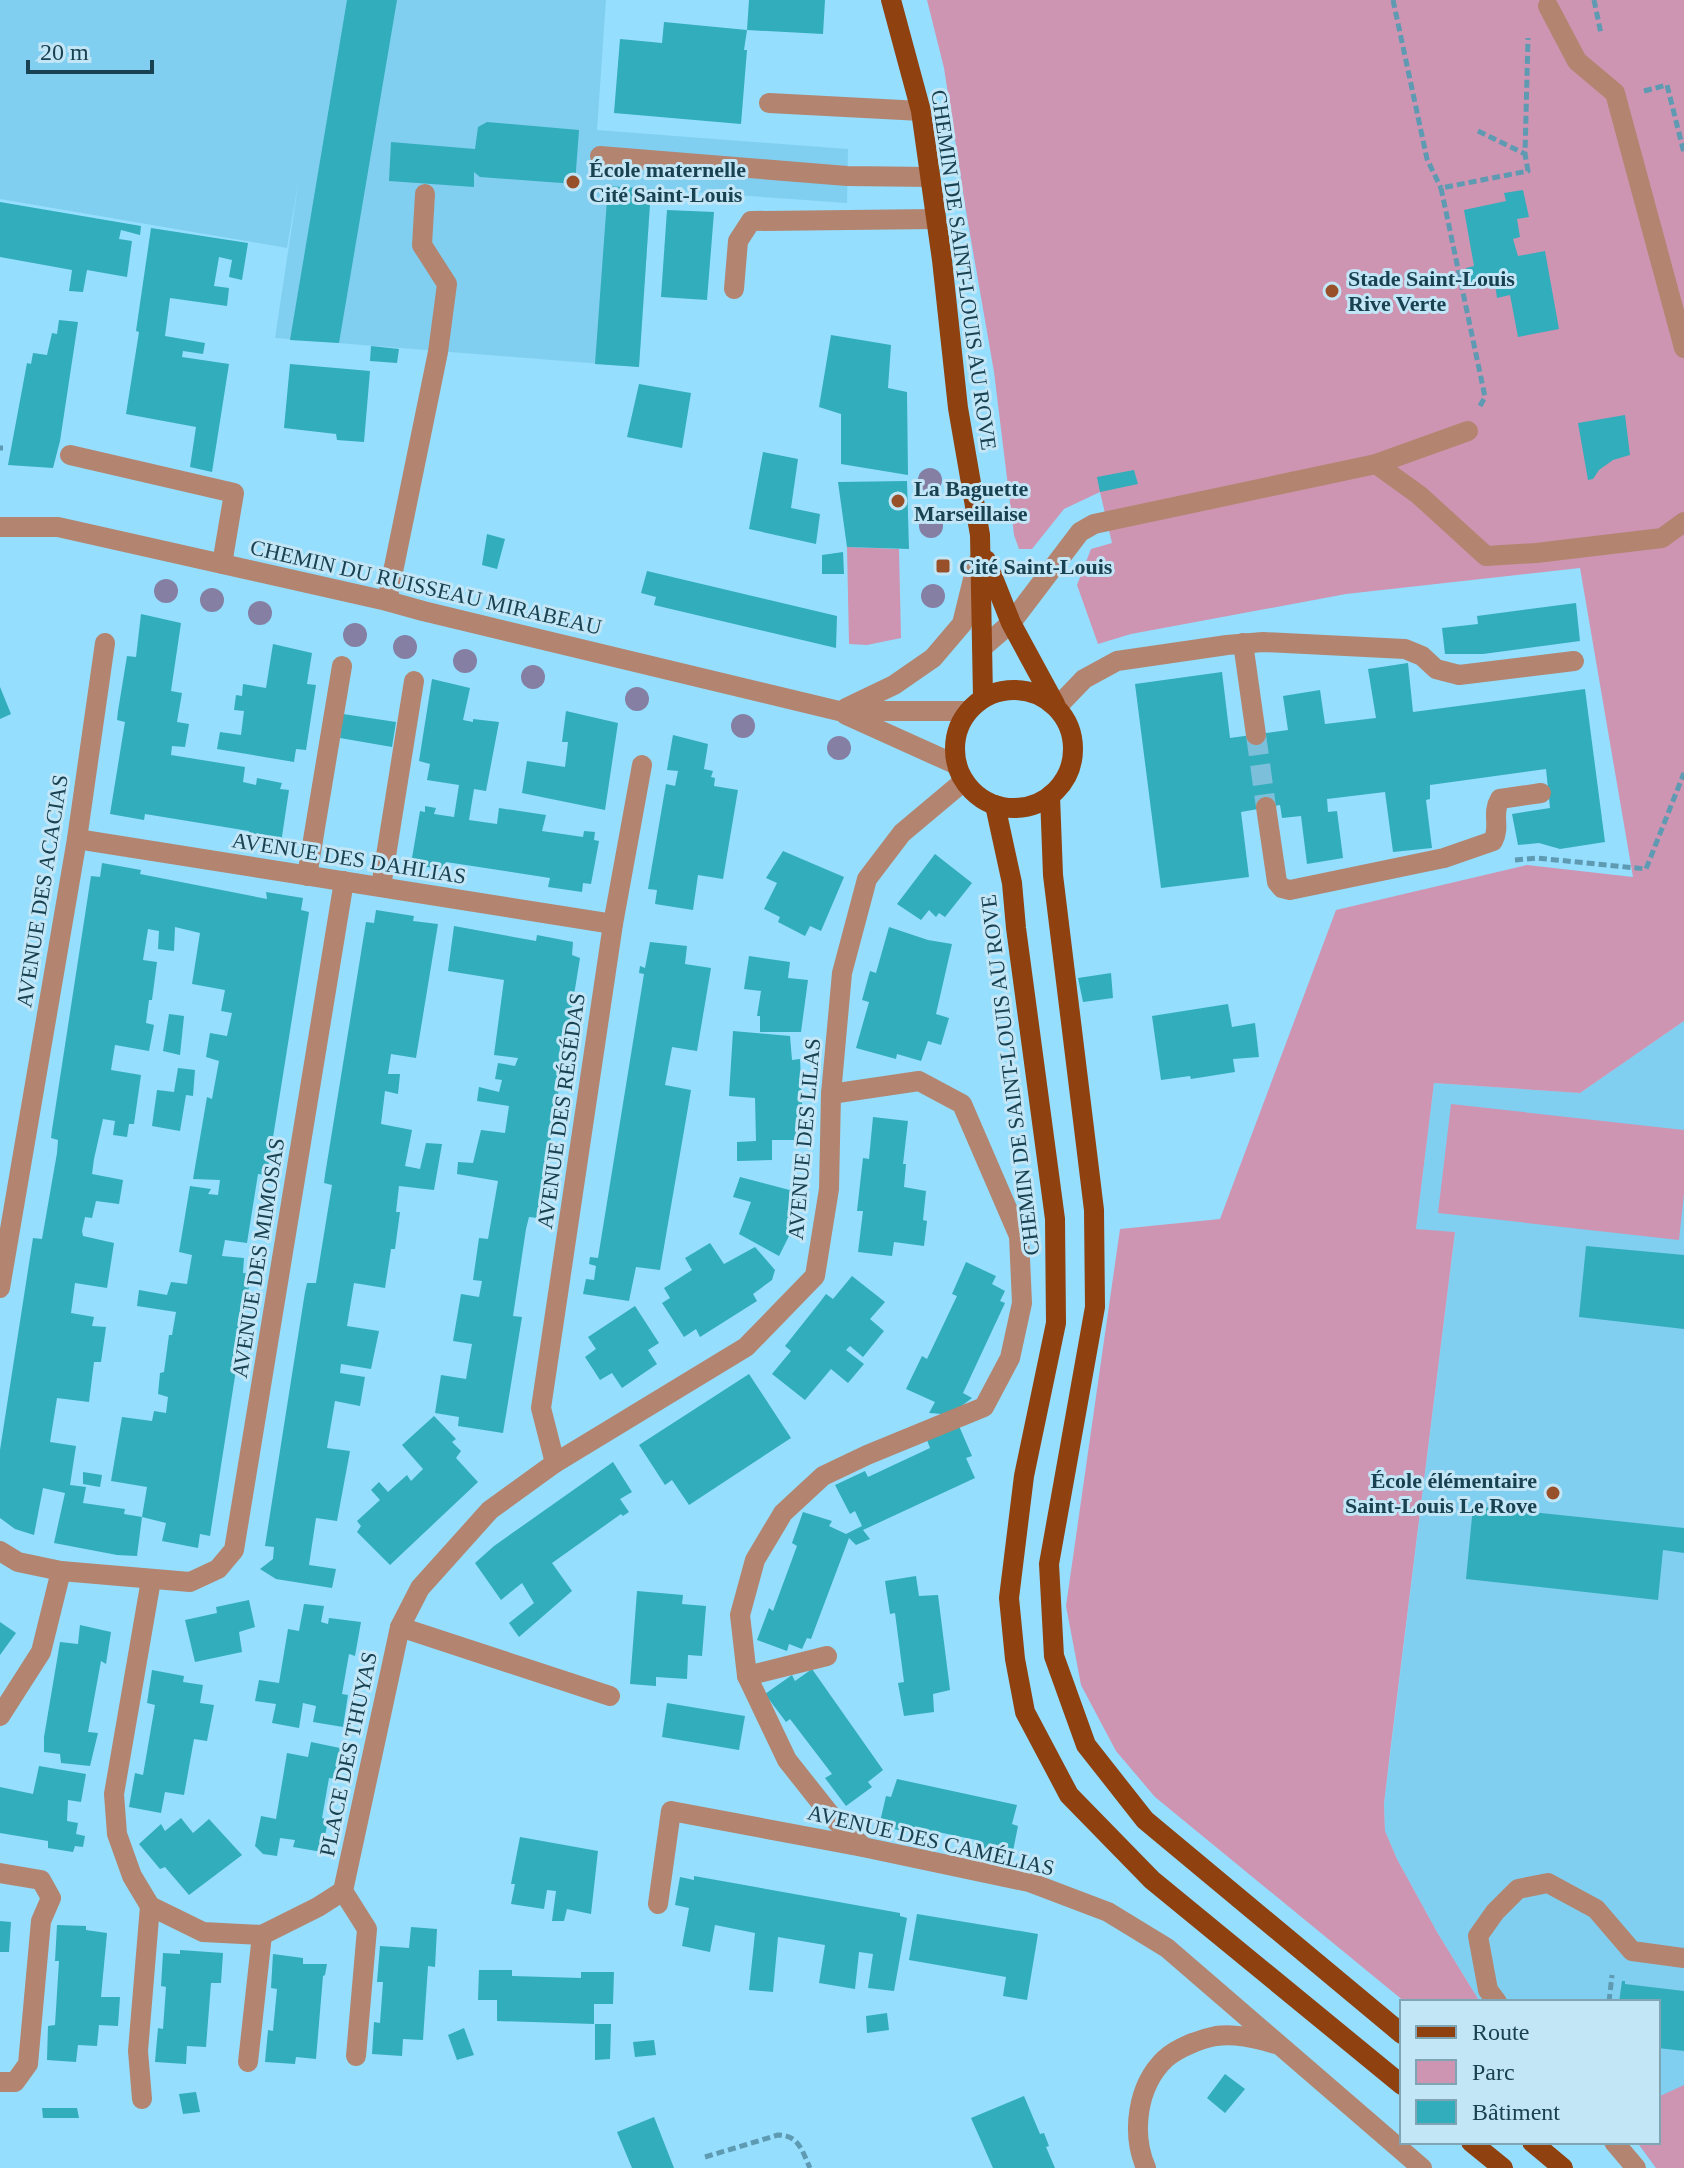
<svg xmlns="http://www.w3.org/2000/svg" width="1684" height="2168" font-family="'Times New Roman',serif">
  <rect width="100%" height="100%" fill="#95defe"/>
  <g fill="#80cff0">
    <polygon points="0,0 606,0 597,130 848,149 847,203 651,189 639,367 275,338 299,179 287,248 0,199"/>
    <polygon points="1684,1021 1684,2168 1656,2168 1637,2142 1658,2142 1658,2002 1480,2002 1437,1932 1397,1859 1385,1831 1384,1804 1455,1233 1416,1229 1434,1083 1580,1093"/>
  </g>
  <g fill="#cd95b2">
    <polygon points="927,0 1684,0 1684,1021 1580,1093 1434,1083 1416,1229 1455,1232 1390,1753 1384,1804 1385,1831 1397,1859 1437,1932 1480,2002 1405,2002 1155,1797 1116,1751 1081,1685 1066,1606 1120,1229 1220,1219 1336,910 1527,865 1633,877 1580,568 1346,594 1131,634 1098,644 1077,585 1091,549 1112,543 1100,492 1064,509 1032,549 1019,549 1014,535 994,372 966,211 944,68"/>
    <polygon points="847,547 899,549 901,638 867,645 849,644"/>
    <polygon points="1451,1104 1684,1130 1684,1194 1679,1240 1438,1213"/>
    <polygon points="1684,2085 1684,2168 1656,2168 1637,2142 1658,2142 1658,2119 1661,2115 1658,2112 1658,2097"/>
  </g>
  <g fill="#32adbc">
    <polygon points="347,0 397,0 339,343 290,340"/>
    <polygon points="749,0 825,0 823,34 747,30 744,50 747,50 741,124 614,113 620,39 662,43 664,22 747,30"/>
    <polygon points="487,122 579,130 575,184 480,177 474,172 474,187 389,181 391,142 475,149 478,127"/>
    <polygon points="608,186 651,189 639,367 595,364"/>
    <polygon points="1523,190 1529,217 1517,219 1520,237 1513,239 1518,256 1545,251 1559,329 1518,337 1510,295 1497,298 1495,284 1470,288 1466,268 1474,266 1464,210 1506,201 1504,193"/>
    <polygon points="0,202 141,226 140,235 121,230 119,239 132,241 127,277 87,270 83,292 69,291 72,270 0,257"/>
    <polygon points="667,210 714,212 707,300 661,297"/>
    <polygon points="151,228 248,243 242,280 229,277 232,260 219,257 214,286 229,288 227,306 170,298 165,336 205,343 203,354 183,351 182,357 229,364 212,472 190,467 196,427 126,414 139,332 136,331"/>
    <polygon points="59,320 78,322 60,441 53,468 8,465 27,363 31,364 33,353 47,355 52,333 57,334"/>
    <polygon points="831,335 891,345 888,388 907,392 908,475 841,464 841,414 819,407"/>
    <polygon points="371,346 399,349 397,363 370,361"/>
    <polygon points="290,364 370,371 364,442 337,440 336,434 284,428"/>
    <polygon points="639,384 691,393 682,448 627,437"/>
    <polygon points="1625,415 1630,455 1613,460 1599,470 1593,479 1588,480 1578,423"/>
    <polygon points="763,452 798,459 791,508 820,514 816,544 749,529"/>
    <polygon points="1134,470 1138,484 1100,492 1097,477"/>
    <polygon points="907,481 909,549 847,547 838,482"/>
    <polygon points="487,534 505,539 497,569 482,565"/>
    <polygon points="843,552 844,574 822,574 822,555"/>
    <polygon points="647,571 837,616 836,648 654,605 656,597 641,593"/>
    <polygon points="1576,603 1580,641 1483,654 1445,654 1442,628 1478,624 1477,616"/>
    <polygon points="141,614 181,623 171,691 182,693 177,722 189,724 185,747 172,746 171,755 245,767 243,782 256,785 257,778 282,783 280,789 289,790 281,843 265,841 265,837 257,833 256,840 248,837 249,831 145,814 144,820 110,814 125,722 117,720 118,711 127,656 136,657"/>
    <polygon points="273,644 312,653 307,684 316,685 306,750 296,749 294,762 217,749 220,732 241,735 244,711 234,710 236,695 242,696 243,684 266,688"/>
    <polygon points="1408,663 1413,712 1585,689 1605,842 1560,849 1539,843 1518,845 1512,814 1550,808 1546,769 1430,785 1430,799 1426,800 1432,848 1393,852 1385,792 1327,799 1328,812 1337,811 1343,858 1307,864 1301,816 1282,818 1280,805 1241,812 1249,877 1161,888 1135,684 1222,672 1230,738 1288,730 1283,696 1320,690 1325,724 1376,718 1368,669"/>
    <polygon points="432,679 470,688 463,720 473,722 473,719 499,722 486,791 474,789 469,820 497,824 499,808 546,815 542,831 583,837 584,831 595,832 594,840 599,841 591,884 583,883 582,892 548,887 550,878 446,862 444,870 411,864 420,811 425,812 425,806 436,808 434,814 454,817 459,785 427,780 430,764 419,761"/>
    <polygon points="0,687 11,714 0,719"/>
    <polygon points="566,711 618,723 605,810 522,793 527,761 565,767 568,742 562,742"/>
    <polygon points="343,714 396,722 392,747 340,738"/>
    <polygon points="673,735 708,744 704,769 713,771 711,777 715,778 714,786 738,790 723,879 698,875 693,910 655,904 657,890 648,889 666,784 675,786 678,771 667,770"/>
    <polygon points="783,851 844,877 821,931 810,926 805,936 778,922 780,917 764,909 777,883 766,878"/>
    <polygon points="935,854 972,883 945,917 939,913 936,917 929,910 921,920 897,904"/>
    <polygon points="102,863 141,870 140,874 267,899 266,892 303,898 301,910 309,912 267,1175 258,1174 247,1243 225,1240 222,1256 244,1258 243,1273 251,1274 210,1536 200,1534 198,1548 162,1541 166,1523 142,1517 147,1487 111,1481 122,1417 152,1421 154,1411 166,1413 168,1397 158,1394 160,1373 164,1372 169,1335 172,1335 176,1312 137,1306 139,1290 167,1295 171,1282 187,1284 192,1255 179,1252 190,1186 211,1189 208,1194 218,1195 220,1180 193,1179 207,1097 212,1099 219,1061 206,1057 210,1033 227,1036 232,1013 221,1011 225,990 192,984 200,933 175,927 174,951 158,949 159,931 148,929 143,960 157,962 152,1000 149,1000 146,1023 154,1025 149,1051 115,1045 111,1070 141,1075 134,1124 129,1124 127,1137 113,1135 115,1121 103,1119 94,1159 92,1174 123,1180 119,1204 96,1201 92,1218 85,1217 82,1231 83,1236 114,1243 107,1288 75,1283 71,1313 94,1317 92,1326 106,1327 101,1362 94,1362 89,1402 57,1398 50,1442 76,1446 70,1485 86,1487 83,1503 125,1509 124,1514 142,1517 137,1556 117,1555 54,1543 65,1493 43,1488 34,1535 15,1529 0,1518 0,1450 33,1238 42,1239 57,1153 58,1140 51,1138 52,1130 91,876 100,877"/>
    <polygon points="376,910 414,916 413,921 438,924 416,1058 391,1054 388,1074 400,1074 398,1094 385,1091 381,1124 412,1130 405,1166 420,1169 426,1143 442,1144 434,1190 399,1186 396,1212 400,1212 395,1249 391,1249 385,1288 354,1283 347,1326 379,1331 371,1369 341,1364 340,1373 365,1377 360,1406 335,1401 327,1448 350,1451 337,1521 316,1518 309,1565 336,1569 332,1588 276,1579 260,1569 273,1559 274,1547 265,1546 305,1292 307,1283 316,1283 332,1185 324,1183 325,1175 366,922 374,923"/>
    <polygon points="454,926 536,941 537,935 573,942 572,955 580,958 538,1218 529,1217 526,1229 513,1316 522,1317 503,1433 458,1426 459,1417 435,1413 441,1375 466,1379 472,1344 453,1341 461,1294 479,1297 482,1281 473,1280 479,1238 488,1239 498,1181 457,1174 458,1162 473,1163 481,1130 505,1133 509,1106 477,1101 479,1087 499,1092 502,1080 495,1079 498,1063 515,1066 518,1058 494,1055 504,980 448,971"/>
    <polygon points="889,927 928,940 952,944 936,1014 949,1018 941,1045 928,1041 921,1061 897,1054 896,1059 856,1048 869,1002 862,1000 870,971 876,973"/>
    <polygon points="650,942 687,946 685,964 711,968 697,1051 672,1047 665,1085 691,1090 660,1270 636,1267 629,1301 583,1294 586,1279 594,1280 596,1266 589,1264 590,1257 598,1258 644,974 639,973 640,966 645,968"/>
    <polygon points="749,956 790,962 788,978 808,980 801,1032 760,1032 760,1016 757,1016 761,991 744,989"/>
    <polygon points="1111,973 1113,998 1083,1002 1078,978"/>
    <polygon points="1228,1004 1232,1027 1255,1023 1259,1057 1233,1059 1235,1072 1191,1079 1190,1076 1161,1080 1152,1016"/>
    <polygon points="169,1014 184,1016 180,1055 163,1051"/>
    <polygon points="733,1031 790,1036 792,1060 800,1059 803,1125 796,1126 796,1140 772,1140 772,1160 737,1161 737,1142 756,1141 755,1098 729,1096"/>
    <polygon points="178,1068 195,1070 193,1096 186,1095 180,1131 152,1126 157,1090 174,1092"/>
    <polygon points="873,1117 908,1121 903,1164 906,1164 904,1187 926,1191 923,1220 927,1221 924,1246 894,1242 892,1256 858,1252 863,1211 857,1211 863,1158 869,1159"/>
    <polygon points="740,1177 801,1193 789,1236 779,1256 739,1234 751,1202 733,1197"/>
    <polygon points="710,1243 724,1264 755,1247 775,1270 772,1280 753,1294 757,1301 700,1337 696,1329 684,1337 662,1303 670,1298 664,1288 692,1270 685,1258"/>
    <polygon points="1586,1246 1684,1255 1684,1329 1579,1317"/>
    <polygon points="966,1262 996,1276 992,1284 1005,1291 1000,1301 1005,1303 963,1393 972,1398 959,1408 942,1414 929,1413 935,1402 906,1389 922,1356 927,1359 957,1296 952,1294"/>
    <polygon points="852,1276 885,1302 870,1319 884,1331 863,1357 850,1346 846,1350 864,1364 848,1383 831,1369 805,1400 772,1374 791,1351 785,1346 820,1302 826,1294 833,1299"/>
    <polygon points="635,1306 659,1343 648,1350 657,1364 622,1388 612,1373 600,1380 585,1357 596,1349 588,1337"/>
    <polygon points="749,1374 791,1438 689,1505 672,1480 665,1485 639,1445"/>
    <polygon points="434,1416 456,1439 452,1442 461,1451 456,1458 478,1482 390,1565 357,1532 361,1526 357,1521 380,1500 371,1490 379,1482 388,1492 407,1475 411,1481 423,1469 402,1445"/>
    <polygon points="959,1426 972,1456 966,1458 975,1478 863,1530 870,1539 856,1545 849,1538 811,1639 807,1638 802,1649 789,1644 787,1651 757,1640 769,1608 773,1611 797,1546 792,1543 803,1512 832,1521 829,1526 846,1534 862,1526 855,1511 850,1514 835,1485 865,1471 868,1477 930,1448 927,1440"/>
    <polygon points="613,1462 632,1492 620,1499 629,1512 623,1516 621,1514 552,1563 572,1591 519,1637 509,1623 534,1603 522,1583 501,1600 475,1563 494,1546"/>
    <polygon points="83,1472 102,1475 100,1487 83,1484"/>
    <polygon points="1473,1506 1684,1528 1684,1553 1663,1550 1658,1600 1466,1579"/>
    <polygon points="916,1576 919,1596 938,1595 950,1690 933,1694 934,1712 904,1716 898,1683 904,1682 895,1613 890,1614 885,1581"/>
    <polygon points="637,1591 683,1595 682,1604 706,1606 702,1656 688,1655 687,1679 656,1677 656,1686 630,1684"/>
    <polygon points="249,1600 255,1627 239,1632 242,1652 195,1662 185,1620 217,1613 216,1607"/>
    <polygon points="304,1604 324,1606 321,1622 328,1624 329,1618 361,1622 355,1656 349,1654 342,1694 348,1695 343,1727 313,1722 316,1706 303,1703 299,1728 272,1723 276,1704 255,1701 259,1680 279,1683 288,1629 299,1631"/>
    <polygon points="0,1622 16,1633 0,1655"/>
    <polygon points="80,1625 111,1632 106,1664 101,1661 88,1732 98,1733 90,1766 61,1763 60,1754 44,1752 44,1737 60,1642 78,1644"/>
    <polygon points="812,1669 883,1770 868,1782 872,1787 846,1806 825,1778 832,1774 790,1719 786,1722 765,1694 792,1675 795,1681"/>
    <polygon points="152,1670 184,1676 183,1682 203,1685 200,1703 214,1705 207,1741 194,1739 184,1795 165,1792 161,1813 129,1807 135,1773 143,1775 155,1705 147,1703"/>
    <polygon points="667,1703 745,1716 739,1750 662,1737"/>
    <polygon points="311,1742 340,1748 335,1779 329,1778 322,1818 328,1820 322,1852 293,1847 295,1840 280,1838 277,1856 263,1854 255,1846 261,1816 276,1819 287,1753 308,1757"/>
    <polygon points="39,1766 86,1774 81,1802 68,1800 67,1821 78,1823 76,1834 85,1836 83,1847 75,1846 73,1852 48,1848 48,1841 0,1833 0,1787 33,1794"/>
    <polygon points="897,1779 1017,1805 1012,1824 1018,1826 1012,1856 979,1849 981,1841 914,1827 912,1833 879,1826 886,1796 891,1797"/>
    <polygon points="181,1818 193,1833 209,1819 242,1855 189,1895 165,1867 160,1869 139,1844 161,1824 165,1831"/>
    <polygon points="520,1837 598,1851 591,1914 567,1909 564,1921 552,1921 556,1891 547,1890 544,1909 511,1904 515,1884 511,1884"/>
    <polygon points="694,1876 900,1913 900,1916 907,1918 894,1991 868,1988 873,1954 859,1952 855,1989 819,1983 825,1945 778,1937 773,1992 749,1990 755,1933 715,1925 710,1952 682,1946 689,1908 675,1905 680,1877 694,1880"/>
    <polygon points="917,1914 1038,1934 1027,2000 1003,1996 1006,1977 909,1960"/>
    <polygon points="0,1921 11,1922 9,1952 0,1952"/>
    <polygon points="57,1925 86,1926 86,1930 107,1933 101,1997 120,1997 118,2026 99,2025 97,2046 78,2045 76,2062 47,2060 48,2026 55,2025 59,1961 55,1961"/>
    <polygon points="411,1927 437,1929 435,1967 428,1966 423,2040 403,2039 402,2056 372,2054 374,2022 380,2023 383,1982 377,1982 380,1946 409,1948"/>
    <polygon points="180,1950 223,1953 221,1983 211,1983 206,2047 187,2046 186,2064 155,2062 158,2028 163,2029 166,1987 161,1986 163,1953 180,1954"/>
    <polygon points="273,1954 303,1958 303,1964 327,1964 325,1975 323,1976 316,2059 296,2057 295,2064 265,2062 268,2030 273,2031 277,1989 271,1988"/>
    <polygon points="479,1970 512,1970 512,1976 581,1978 581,1972 614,1972 613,2004 594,2004 594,2024 497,2021 497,2000 478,2000"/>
    <polygon points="1622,1981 1625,1981 1625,1984 1684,1991 1684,2051 1658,2048 1658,2002 1619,2002"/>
    <polygon points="887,2013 889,2030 867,2033 866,2016"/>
    <polygon points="595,2024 611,2024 610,2059 595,2060"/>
    <polygon points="464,2028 474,2055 457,2060 448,2035"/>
    <polygon points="654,2040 656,2055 635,2057 633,2042"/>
    <polygon points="1225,2074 1245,2089 1225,2113 1207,2098"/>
    <polygon points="196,2092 200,2112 183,2114 179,2094"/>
    <polygon points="1024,2096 1040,2134 1044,2133 1049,2146 1046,2147 1055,2168 993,2168 971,2118"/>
    <polygon points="42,2108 77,2108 79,2118 43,2118"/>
    <polygon points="654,2117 674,2168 632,2168 617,2132"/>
  </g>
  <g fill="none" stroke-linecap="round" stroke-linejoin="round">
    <polyline stroke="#7cbfdb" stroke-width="20" stroke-dasharray="20 10" stroke-linecap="butt" points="1256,735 1266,807"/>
    <g stroke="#5f9ab3" stroke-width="5" stroke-dasharray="8 4" stroke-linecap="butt">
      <polyline points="1393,0 1427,159 1441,188"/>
      <polyline points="1594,0 1601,34"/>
      <polyline points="1644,91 1667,85 1684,153"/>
      <polyline points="1478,131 1525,154"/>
      <polyline points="1480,406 1485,397 1441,188 1528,171 1525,154 1528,38"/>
      <polyline points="0,448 3,448"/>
      <polyline points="1515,860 1537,858 1646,869 1684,773"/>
      <polyline points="1609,2002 1612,1975"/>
      <path d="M705 2157 778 2135C799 2135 802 2151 810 2168"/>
    </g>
    <g stroke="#b38570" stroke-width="20">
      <polyline points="1548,6 1577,61 1615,93 1684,348"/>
      <polyline points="769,103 921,111"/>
      <polyline points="600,156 847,176 930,177"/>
      <polyline points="734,289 738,241 751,221 936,219"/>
      <polyline points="70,455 234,493 222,564"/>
      <polyline points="1376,464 1419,495 1486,556 1536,553 1662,538 1684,522"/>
      <polyline points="0,527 58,527 387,601 423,611 839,711 968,711"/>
      <polyline points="387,601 438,352 447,284 422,245 425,194"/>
      <polyline points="1243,643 1256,735"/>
      <polyline points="982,648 1011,623 1080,532 1094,524 1376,464 1468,431"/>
      <polyline points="1057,707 1084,679 1117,661 1227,645 1263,642 1405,649 1422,656 1436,669 1459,675 1574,661"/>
      <polyline points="846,708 894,685 933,658 962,624 977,563"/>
      <polyline points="846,715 957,765"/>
      <path d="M1266 807 1277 882 1282 888 1290 890 1444 858 1493 841C1501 826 1491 814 1500 799L1541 793"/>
      <polyline points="77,839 613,924"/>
      <polyline points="307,876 342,666"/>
      <polyline points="381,887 414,681"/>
      <polyline points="831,1094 919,1081 962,1104 1019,1236 1022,1303 1010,1358 984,1407 867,1455 823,1476 783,1513 755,1560 740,1615 747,1676 787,1760 833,1818 863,1847"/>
      <polyline points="0,1288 77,839 105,643"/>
      <polyline points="555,1463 541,1408 613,924 642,765"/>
      <polyline points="0,1551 18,1562 61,1571 190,1582 218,1569 234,1550 344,881"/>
      <polyline points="151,1580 114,1794 117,1834 132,1876 150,1906 203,1932 262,1935 318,1907 343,1891"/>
      <polyline points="400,1627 610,1696"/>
      <polyline points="747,1676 827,1656"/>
      <polyline points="0,1716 41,1652 61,1571"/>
      <polyline points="0,1873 41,1880 51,1898 41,1921 28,2064 15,2082 0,2082"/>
      <polyline points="343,1891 400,1627 420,1588 490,1510 555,1463 746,1347 815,1276 829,1189 831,1094 842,973 867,879 902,833 964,781"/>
      <polyline points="343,1891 367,1929 356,2056"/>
      <polyline points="658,1904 671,1811 863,1847 1029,1882 1108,1912 1167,1948 1422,2168"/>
      <polyline points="1497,2002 1488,1990 1478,1936 1495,1912 1518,1889 1548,1883 1596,1909 1632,1951 1684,1958"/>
      <polyline points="248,2062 262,1935"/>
      <polyline points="142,2099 138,2051 150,1906"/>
      <polyline points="1614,2142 1636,2168"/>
      <path d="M1146 2168C1131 2133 1137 2086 1165 2059 1177 2048 1200 2039 1216 2036 1236 2033 1257 2039 1276 2044"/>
    </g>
    <g stroke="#904110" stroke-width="20">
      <polyline points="891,0 921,111 942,260 958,408 980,535 983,698"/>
      <polyline points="986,560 1011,623 1055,704"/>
      <circle cx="1014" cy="749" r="59"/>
      <polyline points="1050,796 1053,875 1094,1210 1095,1307 1049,1564 1054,1656 1086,1745 1145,1820 1402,2034"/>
      <polyline points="995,805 1012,883 1016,928 1055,1219 1056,1323 1024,1476 1009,1598 1015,1659 1025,1712 1069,1795 1152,1880 1402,2085"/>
      <polyline points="1471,2142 1503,2168"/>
      <polyline points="1532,2142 1563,2168"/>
    </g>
  </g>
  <g fill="#867fa4">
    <circle cx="930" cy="480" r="12"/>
    <circle cx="931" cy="526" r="12"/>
    <circle cx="166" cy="591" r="12"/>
    <circle cx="933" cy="596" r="12"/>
    <circle cx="212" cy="600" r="12"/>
    <circle cx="260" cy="613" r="12"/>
    <circle cx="355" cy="635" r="12"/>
    <circle cx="405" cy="647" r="12"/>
    <circle cx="465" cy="661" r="12"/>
    <circle cx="533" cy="677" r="12"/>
    <circle cx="637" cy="699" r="12"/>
    <circle cx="743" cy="726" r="12"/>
    <circle cx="839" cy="748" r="12"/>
  </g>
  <g fill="#97502a" stroke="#c3e6f6" stroke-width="3">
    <circle cx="573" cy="182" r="8"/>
    <circle cx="1332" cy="291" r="8"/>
    <circle cx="898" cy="501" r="8"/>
    <rect x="935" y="558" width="16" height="16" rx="4"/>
    <circle cx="1553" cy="1493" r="8"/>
  </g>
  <g text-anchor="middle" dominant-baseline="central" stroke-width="6" stroke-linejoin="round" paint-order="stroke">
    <g font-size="22" font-weight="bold" fill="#184151" stroke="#c3e6f6" text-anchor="start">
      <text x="589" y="169">École maternelle<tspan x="589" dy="25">Cité Saint-Louis</tspan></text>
      <text x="1348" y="278">Stade Saint-Louis<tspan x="1348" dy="25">Rive Verte</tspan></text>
      <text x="914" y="488">La Baguette<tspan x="914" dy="25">Marseillaise</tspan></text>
      <text x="959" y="566">Cité Saint-Louis</text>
      <text x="1537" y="1480" text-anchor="end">École élémentaire<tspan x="1537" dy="25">Saint-Louis Le Rove</tspan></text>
    </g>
    <g font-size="22" fill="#184151" stroke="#c3e6f6">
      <text transform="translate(964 270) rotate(82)">CHEMIN DE SAINT-LOUIS AU ROVE</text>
      <text transform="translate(426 587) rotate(13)">CHEMIN DU RUISSEAU MIRABEAU</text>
      <text transform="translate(349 858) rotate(9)">AVENUE DES DAHLIAS</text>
      <text transform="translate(42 891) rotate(-81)">AVENUE DES ACACIAS</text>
      <text transform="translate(1010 1075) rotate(-97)">CHEMIN DE SAINT-LOUIS AU ROVE</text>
      <text transform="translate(561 1111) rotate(-82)">AVENUE DES RÉSÉDAS</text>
      <text transform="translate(804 1139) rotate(-85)">AVENUE DES LILAS</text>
      <text transform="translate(258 1258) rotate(-81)">AVENUE DES MIMOSAS</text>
      <text transform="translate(348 1754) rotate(-78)">PLACE DES THUYAS</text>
      <text transform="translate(931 1840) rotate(13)">AVENUE DES CAMÉLIAS</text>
    </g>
  </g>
  <rect x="1400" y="2000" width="260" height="144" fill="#c3e6f6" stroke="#7fa4b4" stroke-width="2"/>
  <rect x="1416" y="2026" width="40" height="12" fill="#904110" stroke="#7fa4b4" stroke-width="2"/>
  <text x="1472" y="2040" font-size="24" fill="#184151">Route</text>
  <rect x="1416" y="2060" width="40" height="24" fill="#cd95b2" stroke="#7fa4b4" stroke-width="2"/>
  <text x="1472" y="2080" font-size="24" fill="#184151">Parc</text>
  <rect x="1416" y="2100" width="40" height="24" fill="#32adbc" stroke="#7fa4b4" stroke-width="2"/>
  <text x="1472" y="2120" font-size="24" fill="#184151">Bâtiment</text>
  <path d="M28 60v12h124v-12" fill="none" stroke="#184151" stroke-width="4"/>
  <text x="40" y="60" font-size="24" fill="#184151" stroke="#c3e6f6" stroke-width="6" paint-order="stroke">20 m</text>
</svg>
